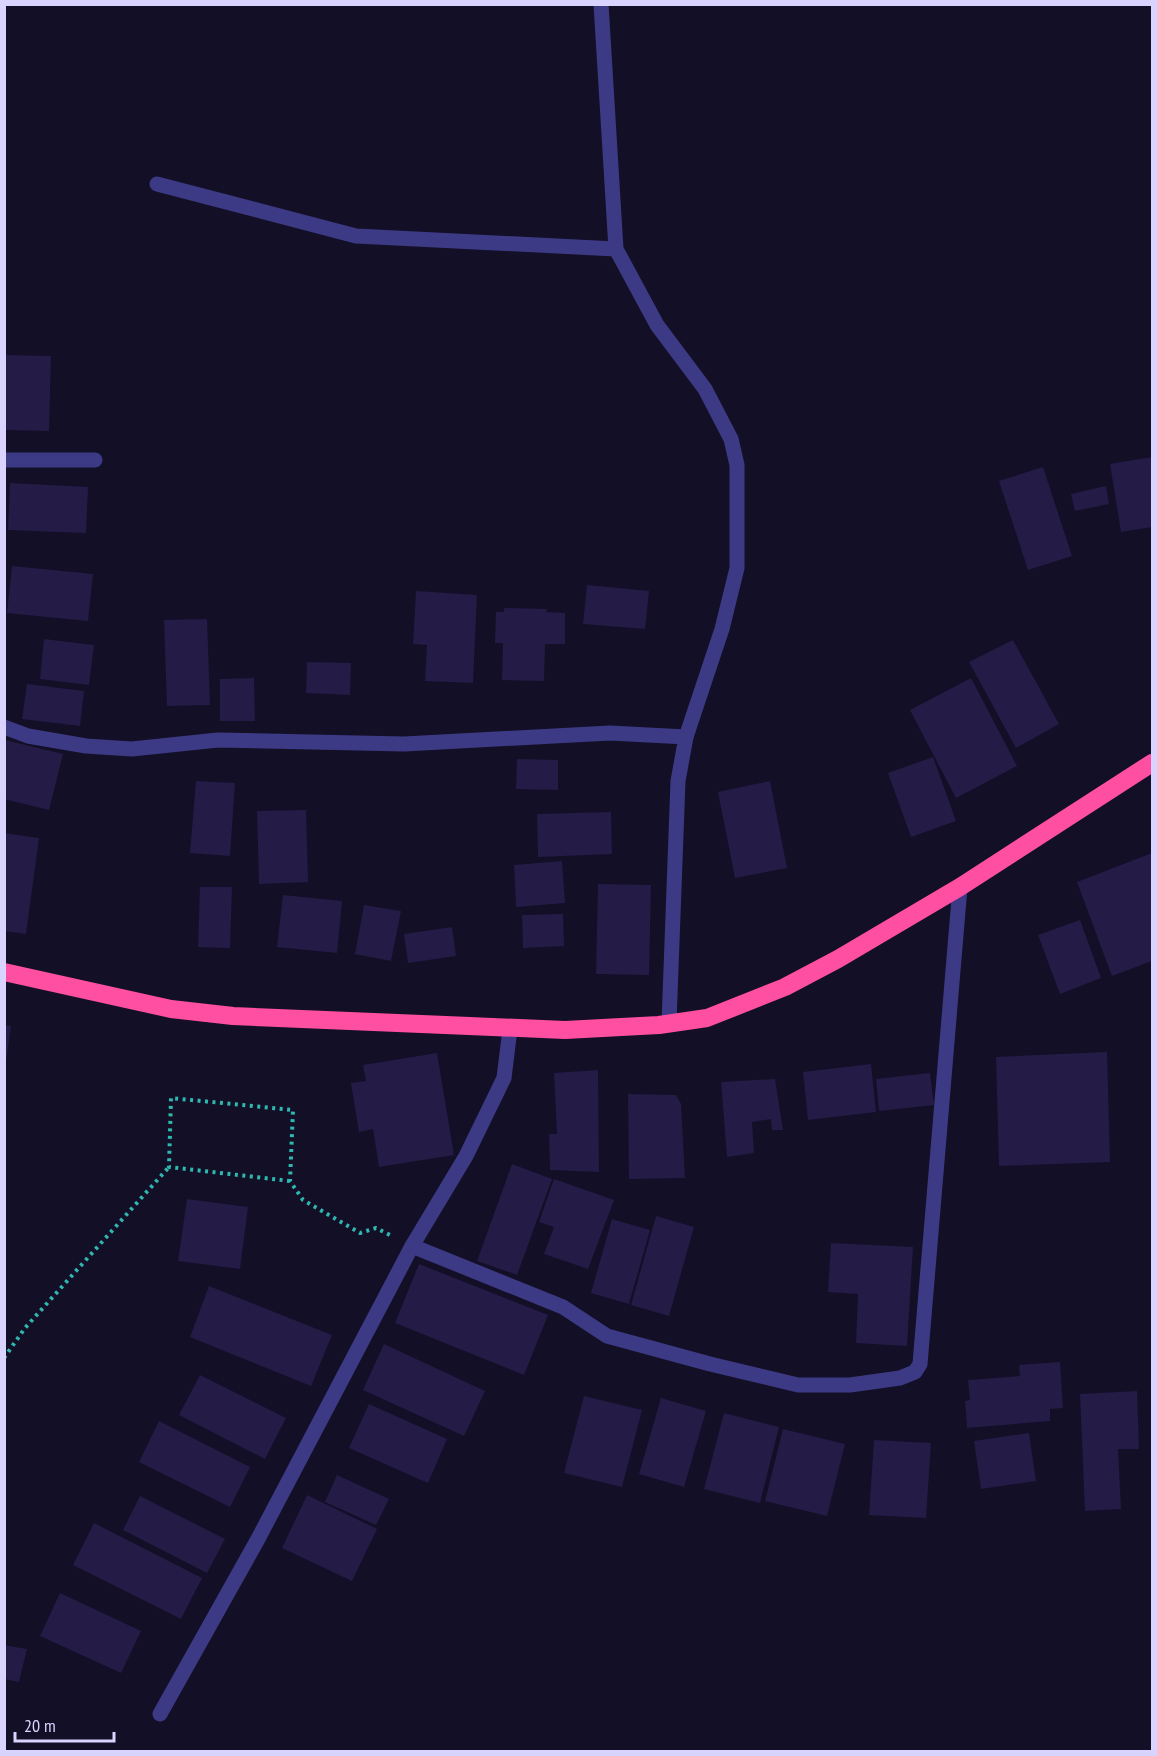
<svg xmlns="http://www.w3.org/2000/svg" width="1157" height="1756" font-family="'PT Sans Narrow',sans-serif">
  <rect width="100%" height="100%" fill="#130f26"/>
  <g fill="#241b47">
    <polygon points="4,355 51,356 49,431 4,430"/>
    <polygon points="1152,457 1152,527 1121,532 1110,464"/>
    <polygon points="1043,467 1072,556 1028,570 999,481"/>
    <polygon points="10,483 88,487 86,533 8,530"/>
    <polygon points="1106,486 1109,504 1075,511 1071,494"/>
    <polygon points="12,566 93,574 88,621 7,613"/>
    <polygon points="587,585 649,591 645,629 583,624"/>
    <polygon points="416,591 477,595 473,683 425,681 427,645 413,644"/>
    <polygon points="504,608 547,609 546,612 565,613 565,644 545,644 544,681 502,680 503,643 495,643 496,612 504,612"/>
    <polygon points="207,619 210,705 167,706 164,620"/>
    <polygon points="44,639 94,645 89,685 40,679"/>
    <polygon points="1013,640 1059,724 1016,748 969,662"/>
    <polygon points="307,662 351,663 350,695 306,693"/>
    <polygon points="254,678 255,721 220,721 220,679"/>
    <polygon points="971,678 1017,766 956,798 910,710"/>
    <polygon points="27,684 84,691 80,726 22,719"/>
    <polygon points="5,740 63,754 49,810 4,799"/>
    <polygon points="933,757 956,821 911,837 888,773"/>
    <polygon points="517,759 558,760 558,790 516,789"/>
    <polygon points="196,781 235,783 230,856 190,853"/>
    <polygon points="770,781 787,868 735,878 718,792"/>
    <polygon points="306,810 308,882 259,884 257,811"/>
    <polygon points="611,812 612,854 538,857 537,814"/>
    <polygon points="4,833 39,838 26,934 4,931"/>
    <polygon points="1152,853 1152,961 1112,976 1077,882"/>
    <polygon points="562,861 565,903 516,907 514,865"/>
    <polygon points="598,884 651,885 649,975 596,974"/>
    <polygon points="200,887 232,887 230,948 198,947"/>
    <polygon points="283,895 342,901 337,953 277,947"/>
    <polygon points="364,905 401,911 391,961 355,954"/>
    <polygon points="563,914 564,946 523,948 522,915"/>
    <polygon points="1080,920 1101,978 1060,994 1038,935"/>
    <polygon points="452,927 456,956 408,963 404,934"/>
    <polygon points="4,1025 11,1026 6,1061 4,1061"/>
    <polygon points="1107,1052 1110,1162 999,1166 996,1057"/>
    <polygon points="437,1053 454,1155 379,1167 373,1129 359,1132 351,1083 366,1081 363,1065"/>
    <polygon points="871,1064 876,1112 808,1120 803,1072"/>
    <polygon points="598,1070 599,1172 550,1170 549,1134 557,1134 554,1073"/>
    <polygon points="930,1073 934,1105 879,1111 876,1079"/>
    <polygon points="775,1079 783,1130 772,1130 771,1119 752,1122 754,1153 727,1157 721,1082"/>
    <polygon points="628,1094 676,1095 681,1104 685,1178 629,1179"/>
    <polygon points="512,1164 552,1179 517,1275 477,1261"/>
    <polygon points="554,1179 614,1200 588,1269 544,1254 554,1227 539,1222"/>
    <polygon points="187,1199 248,1207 240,1269 178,1261"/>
    <polygon points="656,1216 694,1227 669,1316 631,1305"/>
    <polygon points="612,1219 650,1230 629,1304 591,1293"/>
    <polygon points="831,1243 913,1247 907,1346 856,1343 858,1294 828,1292"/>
    <polygon points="419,1264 548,1315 524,1375 395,1323"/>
    <polygon points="209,1286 332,1335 311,1386 190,1337"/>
    <polygon points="384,1344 485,1391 464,1436 363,1390"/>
    <polygon points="1060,1362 1063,1408 1050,1409 1050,1421 967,1428 965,1401 970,1400 968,1380 1020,1376 1019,1365"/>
    <polygon points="200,1375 286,1418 265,1459 179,1415"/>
    <polygon points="1137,1391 1139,1449 1118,1449 1121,1509 1085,1511 1080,1394"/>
    <polygon points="584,1396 642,1410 622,1487 564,1473"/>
    <polygon points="661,1398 706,1411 684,1487 639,1474"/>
    <polygon points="369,1404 447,1439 428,1483 349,1448"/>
    <polygon points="724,1413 779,1427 760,1503 704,1489"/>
    <polygon points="159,1421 250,1467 230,1507 139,1462"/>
    <polygon points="783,1429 845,1444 827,1516 765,1501"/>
    <polygon points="1029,1433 1036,1481 981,1489 974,1441"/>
    <polygon points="874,1440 931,1443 926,1518 869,1515"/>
    <polygon points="337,1475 389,1499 376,1525 325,1502"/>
    <polygon points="307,1495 377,1529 352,1581 282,1548"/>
    <polygon points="140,1496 225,1539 207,1573 123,1530"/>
    <polygon points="94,1523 202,1578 181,1619 73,1565"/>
    <polygon points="60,1593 141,1631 121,1673 40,1636"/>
    <polygon points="4,1645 27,1649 19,1682 4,1679"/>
  </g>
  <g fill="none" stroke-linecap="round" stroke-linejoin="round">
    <g stroke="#2fb8b0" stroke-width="4" stroke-dasharray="3 4.5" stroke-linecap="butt">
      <polyline points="290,1181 169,1167 171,1098 293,1110 290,1181 303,1200 360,1233 376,1228 390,1235"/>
      <polyline points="4,1358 25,1328 169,1167"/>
    </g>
    <g stroke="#3d3a85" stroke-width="15">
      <polyline points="601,4 616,249 657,325 705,389 731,439 737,465 737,568 722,629 686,737"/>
      <polyline points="157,184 356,236 616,249"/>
      <polyline points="4,460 95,460"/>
      <polyline points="4,727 28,736 86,746 132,749 218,740 404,744 610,733 686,737 678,781 669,1023"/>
      <polyline points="412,1246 563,1307 607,1336 710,1364 798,1385 850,1385 900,1378 915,1372 920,1364 960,887"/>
      <polyline points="160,1714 258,1539 412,1246 466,1156 504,1078 510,1029"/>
    </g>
    <polyline stroke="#ff4fa3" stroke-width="18" points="4,972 171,1009 233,1016 565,1030 659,1025 707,1018 785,987 838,959 960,887 1152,763"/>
  </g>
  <rect width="1157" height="1756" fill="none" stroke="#d9d4ff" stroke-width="12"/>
  <path d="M15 1732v9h99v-9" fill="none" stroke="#d9d4ff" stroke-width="3"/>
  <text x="24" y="1732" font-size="18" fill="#d9d4ff" stroke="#130f26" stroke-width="4.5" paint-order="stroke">20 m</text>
</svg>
